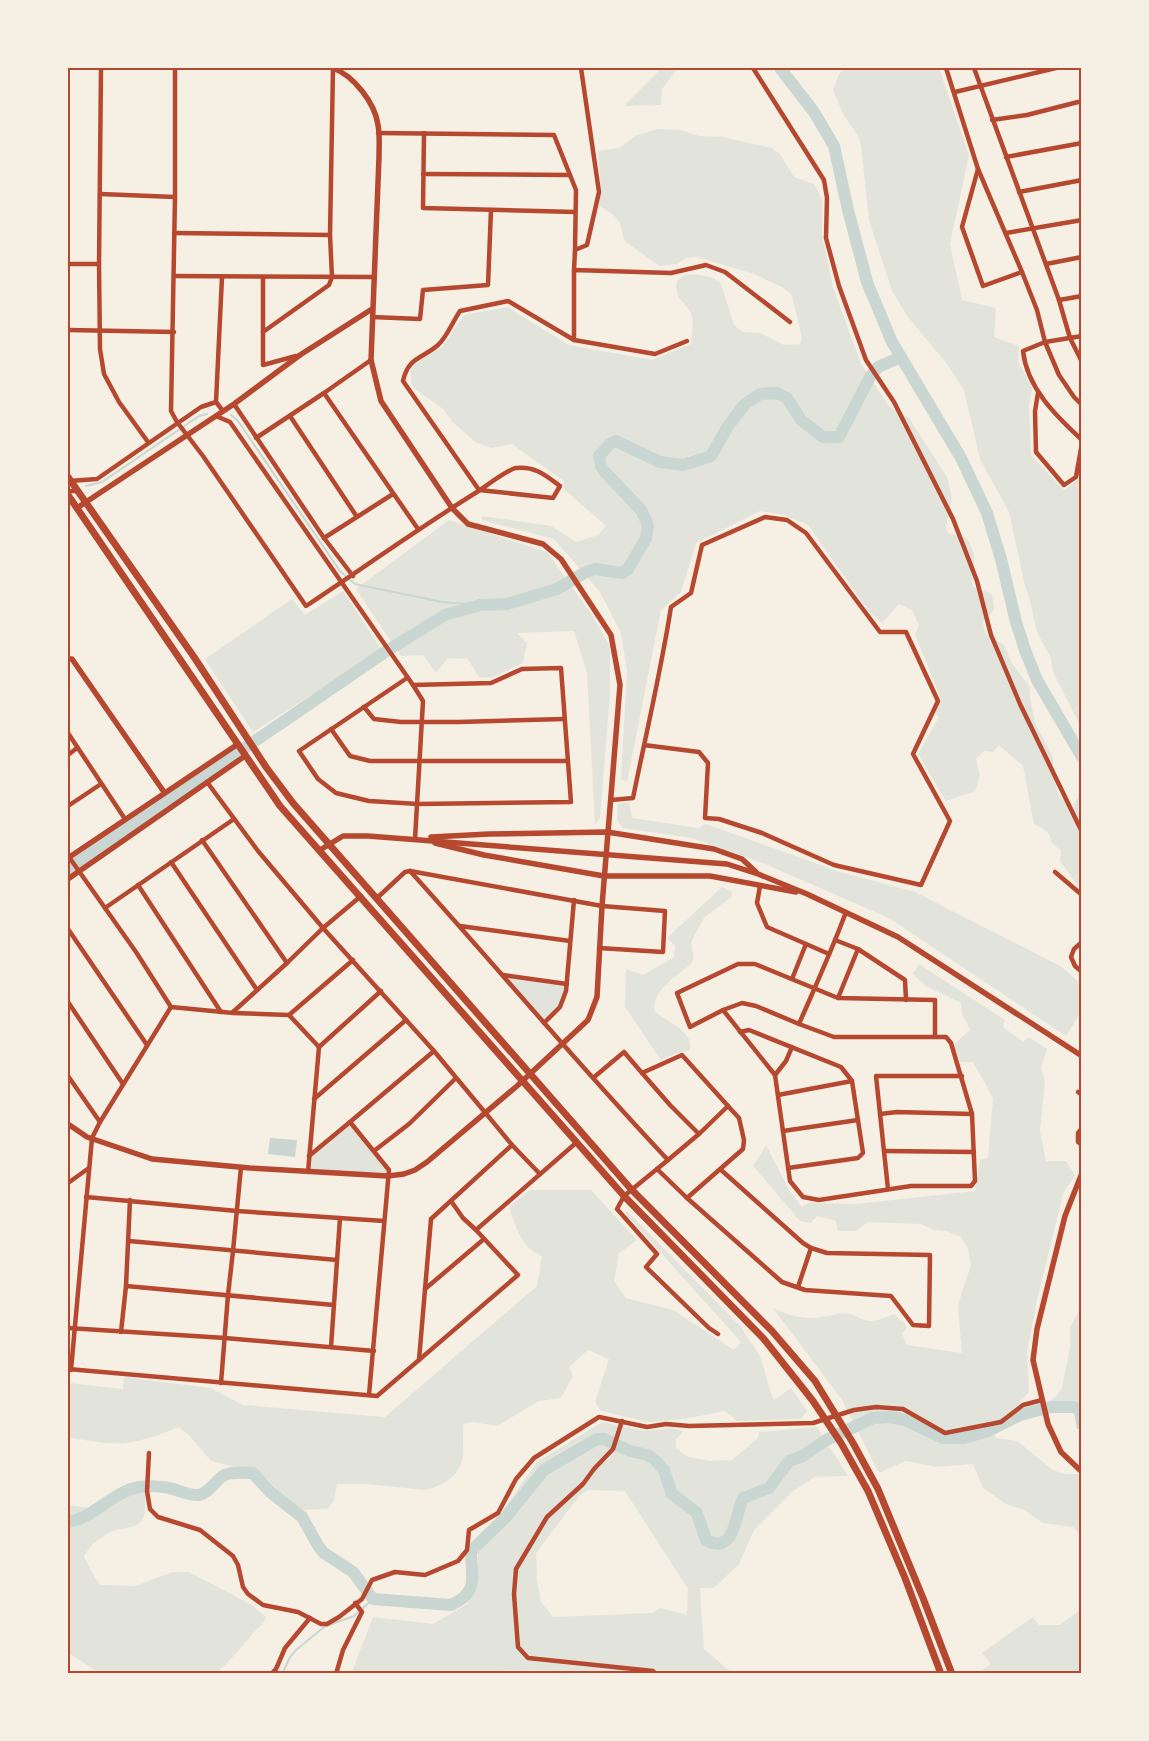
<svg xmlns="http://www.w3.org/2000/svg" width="1149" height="1741" font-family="'Nunito Sans',sans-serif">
  <rect width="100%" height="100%" fill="#f6efe4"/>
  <g fill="#e2e4dc" fill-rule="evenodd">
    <polygon points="656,68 678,68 662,89 661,105 624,106 659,71"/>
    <polygon points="845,68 939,68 969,155 950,244 962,300 996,308 994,337 1019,346 1018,362 1032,387 1029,406 1031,455 1064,490 1080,478 1081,472 1081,727 1053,672 1051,659 1037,632 1029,597 1025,586 1009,512 980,459 964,390 947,364 908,317 892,291 869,220 861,145 857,134 844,116 833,90 839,74"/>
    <path d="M658 129 680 130 699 136 723 137 772 148 780 154 794 177 814 184 822 200V235L833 287 861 364 889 406 909 418 947 477 952 498 946 528 948 533 966 538C969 543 974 550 974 557 975 569 969 572 973 587L992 594 994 610 983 622 985 633 1004 645 1013 665 1030 687V698L1035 723 1053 757V776L1059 796 1073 808 1077 798H1081V889L1078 886 1060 861 1061 851 1051 842C1051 832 1042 828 1034 824L1023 766 999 745 993 752 984 751 976 759 980 776 975 791 946 801 918 754 939 717 935 713 941 699 915 634 919 625 912 610 899 604 882 623 870 613 808 525 784 515 760 511 696 543 681 592 661 610 627 782 621 779 627 671 621 633 600 592 554 539 482 520V516L551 526 576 542 598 535 606 526 564 489V481L512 444 491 448 475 442 453 422 443 409 414 388 411 384V367L443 346 464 315 507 307 569 345 652 360 691 344C691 337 694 322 692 316 688 303 673 300 677 281L686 274C698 275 712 274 721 284L734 325 742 332 760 333 784 345 800 344 802 338 793 300 791 294 782 287 751 273 697 257 686 258 676 264 659 266 626 242C621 235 623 228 619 222 615 214 606 210 599 206L601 190 598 151 619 148 637 135Z"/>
    <polygon points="449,520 547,552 592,615 610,646 610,694 600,818 595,824 587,673 574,631 517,633 527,643 523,663 491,678 479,677 467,658 447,659 436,673 423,655 401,656 356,589"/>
    <polygon points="343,591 382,650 253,732 205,659 292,599 305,615"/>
    <polygon points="629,802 632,818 698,828 706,824 840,872 915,892 1062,967 1081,984 1081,1012 1066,1036 889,918 760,862 692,838 622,828 617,819 618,804"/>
    <path d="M722 887 732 892 731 897 704 918 691 942 694 958 691 964C677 976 650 991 655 1012 666 1020 698 1035 689 1051L677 1053 661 1060 625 1007 626 969 644 975 674 957 675 946 667 938Z"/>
    <path d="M919 964 1005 1020 1003 1027 1023 1042 1029 1037 1047 1049 1041 1068 1045 1081 1040 1131 1046 1161H1066L1075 1175 1063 1194 1037 1300 1027 1353 1029 1392 994 1432 996 1438 1017 1441 1053 1470 1064 1474H1078L1081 1477V1536L1073 1527 1043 1523 1025 1510 1006 1504 983 1488 973 1464 937 1467 906 1461 879 1473 842 1400 773 1308C792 1316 801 1320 822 1317 829 1316 838 1313 845 1313 852 1314 857 1317 864 1320 874 1323 884 1318 894 1314L907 1326 902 1334 907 1345 962 1353 958 1307 962 1291 971 1266 968 1249 961 1237 945 1231 934 1230 921 1224 867 1222 857 1231H838L836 1221 817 1216 811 1223 800 1221 753 1166 766 1145 789 1190 802 1207 808 1203 856 1204 975 1191 980 1160 988 1158 993 1098 973 1062H960L954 1044 970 1030 962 1014 961 1003 926 986 913 974Z"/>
    <polygon points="503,975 567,984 560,1007 544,1023"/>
    <polygon points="350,1122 389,1170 388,1176 308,1172 309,1156"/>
    <path d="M530 1190H591L637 1240 619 1253 614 1281 626 1298 673 1310 734 1350 741 1342 625 1213 627 1211 743 1329C745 1337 756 1347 760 1357 766 1371 767 1386 774 1400L791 1388 807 1411 801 1419 737 1421 725 1411 684 1419 649 1422 601 1411 595 1402 609 1359 588 1350 569 1367 573 1376 561 1398 539 1401 497 1426 473 1422 463 1424C462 1448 469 1470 443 1483 437 1486 432 1489 425 1490L367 1484H337L334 1500 328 1509 303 1510 296 1508 260 1473 211 1461 188 1434 179 1427C168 1431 157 1436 145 1439 119 1447 94 1442 68 1437V1383L123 1389 124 1377 211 1388 243 1405 385 1417 537 1286 542 1256C522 1249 515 1225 509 1207Z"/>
    <polygon points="1079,1311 1081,1312 1081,1398 1074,1412 1054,1412 1048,1404 1049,1401 1056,1397 1062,1388 1070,1347 1070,1327"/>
    <path d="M602 1422 646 1431 671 1428 683 1431 676 1440V1448L688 1457 711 1461 732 1460 758 1438 759 1432 817 1427 848 1476 815 1477 793 1491 754 1530 739 1564 714 1588H700L704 1649 732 1673 501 1670 500 1674H351L373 1617 433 1624 467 1604 478 1580V1539L506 1506 537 1462ZM589 1490 625 1491 688 1589 687 1615 660 1608 653 1613 553 1617 541 1602 537 1580 536 1553 580 1495Z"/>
    <path d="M128 1488 146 1492C145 1499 146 1509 144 1516 141 1529 122 1527 113 1531 101 1537 89 1545 84 1557L97 1581 101 1585 136 1586 172 1572H189L252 1605 266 1617C264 1624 259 1627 254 1632 242 1647 230 1661 216 1673H100L68 1653V1505L91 1508 97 1506 109 1495Z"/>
    <polygon points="1081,1609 1081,1673 978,1673 991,1664 982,1653 1033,1617 1039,1625 1060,1625"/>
  </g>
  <g fill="#c9d6d2">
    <polygon points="270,1138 297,1140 295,1157 268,1154"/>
    <polygon points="1081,1398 1081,1429 1077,1429 1074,1412"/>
  </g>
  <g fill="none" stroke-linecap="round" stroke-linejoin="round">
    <g stroke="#c9d6d2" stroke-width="2">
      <polyline points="231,415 238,421 340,571 355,584 442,602 480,605"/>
      <polyline points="86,486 102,482 199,416 207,414"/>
      <polyline points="282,1674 290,1657 296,1650 324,1627 354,1616 373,1599"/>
    </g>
    <g stroke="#c9d6d2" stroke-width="12">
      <polyline points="780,68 814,112 834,146 848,210 867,282 892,342 961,458 987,513 1001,559 1016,622 1025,650 1037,680 1082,757"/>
      <polyline points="68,869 385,652 445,615 480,605 507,604 557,589 584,573 595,569 622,573 628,569 646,538 648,525 641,510 604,471 601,466 599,456 611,443 616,441 660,462 683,465 696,461 711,456 728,426 745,404 760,394 777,393 787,398 801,420 823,437 839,437 870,377 878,367 901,357"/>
      <path d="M68 1522C94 1518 112 1492 139 1487 147 1486 161 1486 169 1488 179 1490 188 1496 199 1495 209 1493 215 1481 223 1476 231 1471 244 1473 253 1473L269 1491 302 1517 319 1547 324 1553 353 1572 373 1599 451 1605C478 1593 472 1579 471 1553L473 1549 506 1517 544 1470 597 1439H604L630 1451 648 1455 656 1461 664 1470 672 1494 697 1513 706 1540C735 1556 735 1515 743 1498L769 1488 789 1461 803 1456 826 1440 873 1418 889 1417 905 1420 943 1438H964L988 1431 1020 1415 1051 1407H1073L1082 1410"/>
    </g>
    <g stroke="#b5482f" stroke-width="4.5">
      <path d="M175 68V197L171 411 177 422 203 456 306 606C363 568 419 528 477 492 485 487 508 469 516 468 535 466 545 475 560 486L553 498 479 490 403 381C408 357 422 359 438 345 447 337 453 321 460 311L508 301 574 340 655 354 687 341"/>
      <polyline points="753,68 824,180 827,198 826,238 839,286 866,360 894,402 953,519 977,581 991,635 1020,704 1082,832"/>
      <polyline points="946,68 978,169 1022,272 1037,310 1045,342 1059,375 1074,397 1082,405"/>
      <polyline points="974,68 1059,300 1070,338 1082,362"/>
      <polyline points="955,92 1056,68"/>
      <polyline points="992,120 1027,115 1082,101"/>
      <polyline points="378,133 554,135 576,190 575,250"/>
      <polyline points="424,133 423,208 575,212"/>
      <polyline points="1006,157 1082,143"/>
      <polyline points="978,169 962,227 983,286 1022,272"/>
      <polyline points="423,174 570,175"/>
      <polyline points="1019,192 1082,180"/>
      <polyline points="100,194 175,197"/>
      <polyline points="174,233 330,235"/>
      <polyline points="1006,233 1082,220"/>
      <polyline points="68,264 99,264 101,68"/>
      <polyline points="99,264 100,349 104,374 119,402 148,442"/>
      <polyline points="1046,264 1082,257"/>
      <polyline points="574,270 575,250 587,245 599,192 581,68"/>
      <polyline points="174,276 375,277"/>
      <polyline points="222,277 216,402 223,411"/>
      <polyline points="263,277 263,365 296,356"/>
      <polyline points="1059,300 1082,296"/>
      <polyline points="372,317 420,319 423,290 488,285 491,210"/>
      <polyline points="68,330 174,332"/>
      <polyline points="263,332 329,285 332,277 330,235 333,68"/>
      <path d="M1082 336 1045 342 1023 351C1027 388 1056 416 1082 440"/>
      <polyline points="574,340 574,270 671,273 706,265 725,272 790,322"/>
      <polyline points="371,360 324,393 418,529"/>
      <polyline points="1038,393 1035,411 1036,452 1064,485 1076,477 1082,443"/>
      <polyline points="234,404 324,538 353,576"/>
      <polyline points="216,416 230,422 413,685 423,701 415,839"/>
      <polyline points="290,416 357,517"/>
      <polyline points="256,438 324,393"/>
      <polyline points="69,481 97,479 201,407 216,402"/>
      <polyline points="68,491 78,491"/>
      <polyline points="324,538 393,494"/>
      <polyline points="407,678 299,751 318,779 336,793 369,801 418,804 571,802 561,668 522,669 491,683 413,685"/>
      <polyline points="364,707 374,719 401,722 459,722 564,719"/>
      <polyline points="331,729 350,756 370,761 568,761"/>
      <polyline points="68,733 125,819"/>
      <polyline points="68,755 77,748"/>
      <polyline points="207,782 258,851 323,928 434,1051 512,1145 540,1174"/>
      <path d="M611 800 633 798C646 734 661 671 671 607L691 593 702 545 765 517 787 520 806 533 880 632H906L938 701 913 754 950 821 921 885 834 865 762 833 719 819 705 818 708 763 699 752 644 745"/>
      <polyline points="68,806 101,784"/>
      <polyline points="202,840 287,963"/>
      <polyline points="69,857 136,952 171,1007 233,1013 289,1015 319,1047 308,1172"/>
      <polyline points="171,862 257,990"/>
      <path d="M410 871C497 967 579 1066 668 1160L699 1134 728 1106 682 1055 642 1073 624 1052 593 1078"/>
      <polyline points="1055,872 1082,895"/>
      <polyline points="138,885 221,1012"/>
      <polyline points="760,886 757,903 767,927 829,954"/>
      <polyline points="377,898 405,872 410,871 602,906 665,911 663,952 599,948"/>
      <polyline points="105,908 234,819"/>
      <path d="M846 912C832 950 815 987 799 1024L834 1037H946L951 1043 972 1114 975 1181 971 1186H911L819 1200 803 1197 790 1181 775 1075 723 1010 690 1027 677 993 738 964H755L838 998 935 1000V1037"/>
      <polyline points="460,926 570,941"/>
      <polyline points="68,929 147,1045"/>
      <polyline points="835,940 858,949 905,980 906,1000"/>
      <polyline points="1082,942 1074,949 1071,957 1075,966 1082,972"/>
      <polyline points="503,975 567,984"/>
      <polyline points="792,979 806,944"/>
      <polyline points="838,998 858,949"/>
      <polyline points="68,1002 123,1084"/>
      <polyline points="723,1010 742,1003 756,1006 799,1024"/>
      <polyline points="233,1012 287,963 323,928 361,896"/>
      <polyline points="289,1015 353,960"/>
      <polyline points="544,1023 560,1007 566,991 574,900"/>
      <polyline points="740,1032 749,1030 841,1067 852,1081 863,1153 858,1158 788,1168"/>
      <polyline points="319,1047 381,991"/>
      <polyline points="642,1073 670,1105 699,1134"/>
      <polyline points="775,1075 786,1061 792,1047"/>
      <polyline points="68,1076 100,1122"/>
      <polyline points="1078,1092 1082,1095"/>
      <polyline points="778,1095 852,1081"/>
      <polyline points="314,1099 406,1020"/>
      <polyline points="880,1114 897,1112 972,1114"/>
      <polyline points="350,1122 434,1051"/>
      <polyline points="1082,1128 1078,1133 1078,1142 1082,1145"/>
      <polyline points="783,1131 858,1120"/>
      <polyline points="374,1151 409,1124 455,1079"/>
      <polyline points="884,1151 974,1152"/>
      <polyline points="309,1156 350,1122 389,1170 369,1395"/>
      <polyline points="668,1160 624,1196 617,1209 657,1254 646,1267 709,1328 718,1334"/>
      <polyline points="657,1169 687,1198"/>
      <polyline points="720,1169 803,1243 811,1248 827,1253 930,1255 929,1326 913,1325 891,1296 805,1290 782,1282 687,1198 743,1149 744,1140 739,1118 728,1106"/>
      <polyline points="68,1183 89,1168"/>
      <polyline points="888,1189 876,1076 962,1076"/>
      <polyline points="86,1197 237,1211 384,1221"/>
      <polyline points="451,1201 463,1218 476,1230"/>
      <polyline points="129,1241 337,1260"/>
      <polyline points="126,1286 334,1305"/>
      <polyline points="798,1287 811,1248"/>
      <polyline points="425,1289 484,1239"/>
      <polyline points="68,1328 225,1338 374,1351"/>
      <polyline points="121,1332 126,1286 130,1200"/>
      <polyline points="331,1347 340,1218"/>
      <polyline points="419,1360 431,1219 512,1145"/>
      <polyline points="68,1369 377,1396 518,1275 476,1230 577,1142"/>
      <polyline points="71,1370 92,1138 100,1122 171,1007"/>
      <polyline points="221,1383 228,1295 233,1251 241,1167"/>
      <polyline points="622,1421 613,1449 594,1469 583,1484 547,1517 516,1569 514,1594 518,1647 528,1658 653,1671 656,1674"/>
      <polyline points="149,1453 147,1491 150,1509 158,1517 200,1530 233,1556 238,1565 243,1587 248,1594 263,1605 298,1612 321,1624 327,1624 339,1617 362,1599 372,1580 395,1572 425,1575 458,1561 467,1550 469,1530 498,1513 516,1479 534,1458 599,1417 647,1427 666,1424 689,1426 813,1423 854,1410 876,1407 903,1409 945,1433 1001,1422 1023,1405 1042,1400"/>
      <polyline points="271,1674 276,1669 285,1648 310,1618"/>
      <polyline points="336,1674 343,1650 362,1612 355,1603"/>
    </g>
    <g stroke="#b5482f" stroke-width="5.5">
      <polyline points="77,508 234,404 300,355 372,309"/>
      <polyline points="68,659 72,659 164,792"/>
      <polyline points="431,837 489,834 607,832 714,849 742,859 756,872"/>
      <polyline points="435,843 484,855 604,876 710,876 796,892"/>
      <polyline points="320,850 343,836 368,836 727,864 758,874 807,894 898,937 1082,1056"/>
      <polyline points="68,858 238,744"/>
      <polyline points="68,879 245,756"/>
      <path d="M68 1124 87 1137 152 1159 250 1168 388 1176 404 1174 415 1170 427 1162 517 1086 588 1020 597 997 602 906 620 685 611 635 561 559 543 544 468 524 452 508 381 401 371 360 379 157C379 147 380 135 378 125 375 103 354 76 333 68"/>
      <polyline points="1082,1173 1065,1216 1037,1329 1033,1360 1048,1424 1061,1452 1082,1472"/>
    </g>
    <g stroke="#b5482f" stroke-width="7">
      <polyline points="68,477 194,657 266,767 293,803 631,1189 772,1331 815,1381 853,1443 878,1489 923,1598 952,1674"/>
      <polyline points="68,495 280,806 624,1196 763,1338 813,1401 841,1443 868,1491 905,1578 941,1674"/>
    </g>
  </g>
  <rect width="1149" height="1741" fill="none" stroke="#f6efe4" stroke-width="138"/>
  <rect x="69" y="69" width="1011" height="1603" fill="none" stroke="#b5482f" stroke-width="2"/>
</svg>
